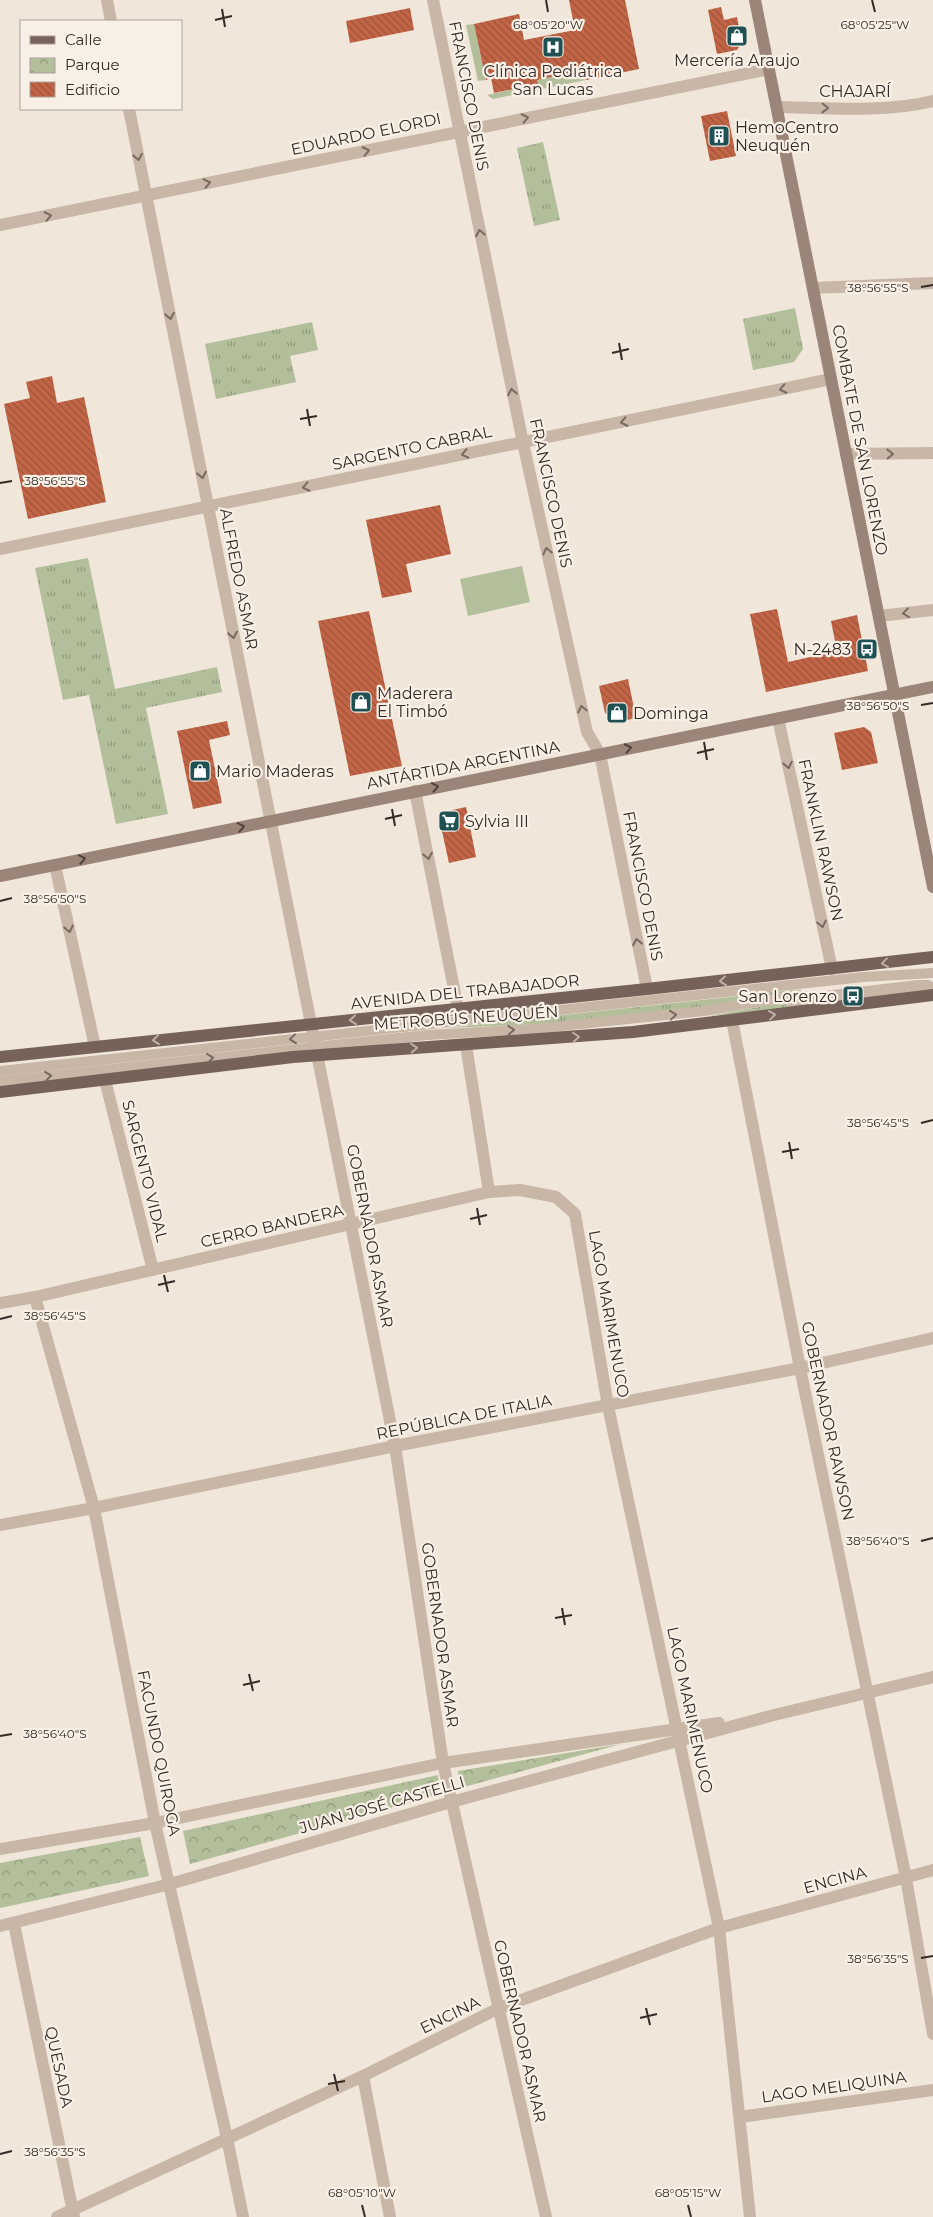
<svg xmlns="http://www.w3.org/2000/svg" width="933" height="2217" font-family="Montserrat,sans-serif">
  <defs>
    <pattern id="grass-tufts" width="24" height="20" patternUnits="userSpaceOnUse" patternTransform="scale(1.25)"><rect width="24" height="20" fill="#b2bf9a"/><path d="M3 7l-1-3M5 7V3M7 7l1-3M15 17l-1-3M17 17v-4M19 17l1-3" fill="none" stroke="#929b7e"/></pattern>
    <pattern id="park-crowns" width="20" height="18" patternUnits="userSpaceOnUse" patternTransform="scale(1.25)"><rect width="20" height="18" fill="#b2bf9a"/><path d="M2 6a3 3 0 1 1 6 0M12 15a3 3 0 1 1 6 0" fill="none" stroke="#929b7e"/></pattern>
    <pattern id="building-back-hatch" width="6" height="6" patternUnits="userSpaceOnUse" patternTransform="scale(1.25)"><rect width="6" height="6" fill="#c26546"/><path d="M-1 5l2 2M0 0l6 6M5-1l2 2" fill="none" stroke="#9e533a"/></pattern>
  </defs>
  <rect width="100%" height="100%" fill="#f0e6da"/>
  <g fill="url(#grass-tufts)">
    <polygon points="543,142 560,220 534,226 517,148"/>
    <polygon points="795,308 803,349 794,362 753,370 743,319"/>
    <polygon points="312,322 318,350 290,356 296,382 216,399 205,344"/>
    <polygon points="88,558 115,689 217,667 222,692 146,708 168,814 116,824 89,695 63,700 35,568"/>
    <polygon points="802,989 719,1005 540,1024 444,1028"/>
    <polygon points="791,1001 793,1008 709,1016"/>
  </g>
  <g fill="url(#park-crowns)">
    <polygon points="621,1744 460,1788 458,1771"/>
    <polygon points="438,1775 440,1794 190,1864 183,1831"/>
    <polygon points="140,1837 149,1876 0,1908 0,1863"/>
  </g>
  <g fill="#b2bf9a">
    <polygon points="474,24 486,80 478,81 466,25"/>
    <polygon points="584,70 586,80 493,99 487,95 538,84 537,80"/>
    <polygon points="522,566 530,602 468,616 460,579"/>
  </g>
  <g fill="url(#building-back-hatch)">
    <polygon points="569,0 625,0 639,69 586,80 584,70 537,80 538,84 494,93 491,78 486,80 474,24 519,14 524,40 575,30"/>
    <polygon points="721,7 724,20 737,17 742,42 737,50 717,54 708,10"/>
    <polygon points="410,8 414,30 350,43 346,21"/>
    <polygon points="727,111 736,156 710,161 701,116"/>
    <polygon points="52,376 57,403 84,397 106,502 28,519 4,404 30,398 26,382"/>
    <polygon points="440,505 451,554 406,564 412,592 382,598 366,520"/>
    <polygon points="777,609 788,662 837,651 831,621 857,615 868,671 766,692 750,614"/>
    <polygon points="369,611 402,766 350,776 318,621"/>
    <polygon points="628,679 636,718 618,722 605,713 599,686"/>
    <polygon points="227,721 230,735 209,740 222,803 193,809 177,731"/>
    <polygon points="864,727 871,732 878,763 842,770 834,733"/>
    <polygon points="466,807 476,857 449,863 440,822 448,811"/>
  </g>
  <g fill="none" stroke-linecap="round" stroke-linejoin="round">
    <g stroke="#c8b6a6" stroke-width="10">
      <polyline points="0,1071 863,977 933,973"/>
      <polyline points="0,1081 427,1035 533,1029 704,1011 799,995"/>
    </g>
    <polygon stroke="#c8b6a6" stroke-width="12" points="918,986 928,986 930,991 928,993 793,1008 791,1001"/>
    <g stroke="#c8b6a6" stroke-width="12">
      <polyline points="107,0 111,21"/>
      <polyline points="433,0 523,443 587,732 600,754 647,989"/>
      <path d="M777 107C828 108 882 113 933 101"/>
      <polyline points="129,109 395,1446 443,1763 546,2217"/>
      <polyline points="0,225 769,69"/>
      <polyline points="813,288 933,283"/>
      <polyline points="846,454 933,453"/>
      <polyline points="0,549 831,379"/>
      <polyline points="879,616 933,610"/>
      <polyline points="778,718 832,969"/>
      <polyline points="415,791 458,1009"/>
      <polyline points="55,865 95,1047"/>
      <polyline points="732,1020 800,1368 906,1878 933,2034"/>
      <polyline points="466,1045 489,1192"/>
      <polyline points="105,1080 153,1270"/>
      <polyline points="35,1297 94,1508 155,1823 227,2138 243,2217"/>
      <polyline points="0,1303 35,1297 489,1192 520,1190 556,1197 575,1214 608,1406 719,1928 750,2217"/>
      <polyline points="0,1525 94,1508 395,1446 800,1368 933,1338"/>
      <polyline points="0,1849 155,1823 443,1763 719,1723"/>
      <polyline points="14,1924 74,2217"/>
      <polyline points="0,1926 170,1884 451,1802 774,1715 933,1677"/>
      <polyline points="363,2076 390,2217"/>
      <polyline points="740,2117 933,2090"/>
      <polyline points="57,2217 363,2076 497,2009 719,1928 933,1870"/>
    </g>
    <g stroke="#9b8578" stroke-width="12">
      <polyline points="755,0 933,887"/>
      <polyline points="0,876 933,687"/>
    </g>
    <g stroke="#766258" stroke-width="12">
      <polyline points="0,1057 647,989 933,957"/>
      <polyline points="0,1092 293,1057 633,1032 933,995"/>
    </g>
  </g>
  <defs><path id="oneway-chevron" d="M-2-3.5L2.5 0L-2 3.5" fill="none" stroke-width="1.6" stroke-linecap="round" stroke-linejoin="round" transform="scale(1.25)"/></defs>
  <g stroke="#776a60">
    <use href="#oneway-chevron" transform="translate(825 108) rotate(1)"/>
    <use href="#oneway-chevron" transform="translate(525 118) rotate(-12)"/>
    <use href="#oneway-chevron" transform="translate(366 151) rotate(-12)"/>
    <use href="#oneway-chevron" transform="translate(138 157) rotate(79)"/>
    <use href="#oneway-chevron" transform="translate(207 183) rotate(-12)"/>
    <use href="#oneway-chevron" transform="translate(48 216) rotate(-12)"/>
    <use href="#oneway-chevron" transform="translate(480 233) rotate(-101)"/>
    <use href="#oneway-chevron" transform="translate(170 316) rotate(79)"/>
    <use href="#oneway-chevron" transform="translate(783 389) rotate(168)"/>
    <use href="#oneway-chevron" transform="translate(512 392) rotate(-101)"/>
    <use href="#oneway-chevron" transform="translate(624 422) rotate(168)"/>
    <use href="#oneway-chevron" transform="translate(465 454) rotate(168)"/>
    <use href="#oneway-chevron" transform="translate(890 454) rotate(-1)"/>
    <use href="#oneway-chevron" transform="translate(202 475) rotate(79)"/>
    <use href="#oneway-chevron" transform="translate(306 487) rotate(168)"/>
    <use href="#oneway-chevron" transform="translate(547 551) rotate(-103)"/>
    <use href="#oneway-chevron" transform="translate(906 613) rotate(173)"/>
    <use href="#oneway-chevron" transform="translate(233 635) rotate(79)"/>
    <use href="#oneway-chevron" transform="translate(582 709) rotate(-103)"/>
    <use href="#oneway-chevron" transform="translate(788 765) rotate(78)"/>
    <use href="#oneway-chevron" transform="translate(428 856) rotate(79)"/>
    <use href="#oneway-chevron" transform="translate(822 924) rotate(78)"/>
    <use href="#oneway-chevron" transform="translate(69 929) rotate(78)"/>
    <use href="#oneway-chevron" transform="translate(637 942) rotate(-101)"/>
    <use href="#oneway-chevron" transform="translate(673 1015) rotate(-6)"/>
    <use href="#oneway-chevron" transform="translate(511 1030) rotate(-4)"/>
    <use href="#oneway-chevron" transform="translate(293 1039) rotate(174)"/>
    <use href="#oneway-chevron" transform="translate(210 1058) rotate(-6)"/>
    <use href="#oneway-chevron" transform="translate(48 1076) rotate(-6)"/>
  </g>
  <g stroke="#4e423b">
    <use href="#oneway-chevron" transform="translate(628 748) rotate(-12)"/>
    <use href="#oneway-chevron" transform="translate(435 787) rotate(-11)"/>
    <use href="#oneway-chevron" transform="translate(241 827) rotate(-11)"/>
    <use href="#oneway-chevron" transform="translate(82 859) rotate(-11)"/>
  </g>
  <g stroke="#beb0a6">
    <use href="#oneway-chevron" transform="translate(885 963) rotate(173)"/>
    <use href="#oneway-chevron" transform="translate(723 981) rotate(174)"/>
    <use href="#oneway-chevron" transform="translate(772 1015) rotate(-7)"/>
    <use href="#oneway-chevron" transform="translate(353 1020) rotate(174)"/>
    <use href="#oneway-chevron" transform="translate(576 1037) rotate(-5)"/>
    <use href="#oneway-chevron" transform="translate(156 1040) rotate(174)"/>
    <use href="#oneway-chevron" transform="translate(414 1048) rotate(-4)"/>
  </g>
  <path fill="none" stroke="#342b27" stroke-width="2" d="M546 0 548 12M872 0 875 12M222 9 225 27M215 20 232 16M921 287 933 285M619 343 622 360M612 353 629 349M307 409 310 426M300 419 317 416M0 483 12 481M921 705 933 703M704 742 707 760M697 753 714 749M392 809 395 826M385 819 402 815M0 901 12 898M921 1123 933 1120M789 1142 792 1159M782 1152 799 1149M477 1208 480 1225M470 1219 487 1215M164 1275 168 1292M158 1285 175 1281M0 1319 12 1316M921 1541 933 1538M562 1608 565 1625M555 1618 572 1615M249 1674 253 1691M243 1685 260 1681M0 1736 12 1734M921 1958 933 1956M646 2008 650 2025M640 2018 657 2014M334 2074 338 2091M328 2084 345 2081M0 2154 12 2151M362 2205 365 2217M688 2205 691 2217"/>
  <defs>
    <g id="shop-square" transform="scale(1.125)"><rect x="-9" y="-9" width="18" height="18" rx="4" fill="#1e5054" stroke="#f8f0e6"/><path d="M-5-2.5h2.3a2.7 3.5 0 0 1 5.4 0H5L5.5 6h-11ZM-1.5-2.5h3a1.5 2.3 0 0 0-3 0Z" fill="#fff"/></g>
    <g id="hospital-square" transform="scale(1.125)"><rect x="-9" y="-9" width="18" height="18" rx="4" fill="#1e5054" stroke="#f8f0e6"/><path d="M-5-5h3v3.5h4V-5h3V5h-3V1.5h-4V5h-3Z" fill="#fff"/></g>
    <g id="building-square" transform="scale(1.125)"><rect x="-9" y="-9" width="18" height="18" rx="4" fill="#1e5054" stroke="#f8f0e6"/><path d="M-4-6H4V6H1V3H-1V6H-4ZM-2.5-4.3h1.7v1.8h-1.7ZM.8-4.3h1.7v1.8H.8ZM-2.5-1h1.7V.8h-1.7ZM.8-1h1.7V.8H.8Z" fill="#fff"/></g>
    <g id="bus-square" transform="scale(1.125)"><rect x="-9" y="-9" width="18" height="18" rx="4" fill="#1e5054" stroke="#f8f0e6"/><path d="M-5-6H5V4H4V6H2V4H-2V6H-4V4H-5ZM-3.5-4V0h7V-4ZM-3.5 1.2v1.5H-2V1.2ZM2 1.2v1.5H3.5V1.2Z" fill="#fff"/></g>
    <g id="supermarket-square" transform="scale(1.125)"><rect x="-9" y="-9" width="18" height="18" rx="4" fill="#1e5054" stroke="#f8f0e6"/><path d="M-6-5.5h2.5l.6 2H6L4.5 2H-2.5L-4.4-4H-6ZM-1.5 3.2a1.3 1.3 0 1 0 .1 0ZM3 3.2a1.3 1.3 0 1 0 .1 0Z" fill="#fff"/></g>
  </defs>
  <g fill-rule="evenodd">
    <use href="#shop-square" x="737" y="36"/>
    <use href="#hospital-square" x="553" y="47"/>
    <use href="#building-square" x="719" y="136"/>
    <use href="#bus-square" x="867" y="649"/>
    <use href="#shop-square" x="361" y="702"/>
    <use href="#shop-square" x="617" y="713"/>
    <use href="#shop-square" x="200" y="771"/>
    <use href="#supermarket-square" x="449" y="821"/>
    <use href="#bus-square" x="853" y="996"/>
  </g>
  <g text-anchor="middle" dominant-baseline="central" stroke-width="4.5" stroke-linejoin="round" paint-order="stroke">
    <g font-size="16" fill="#342b27" stroke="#f8f0e6" text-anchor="start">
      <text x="737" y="60" text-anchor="middle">Mercería Araujo</text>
      <text x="553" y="71" text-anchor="middle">Clínica Pediátrica<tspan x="553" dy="18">San Lucas</tspan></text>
      <text x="735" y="127">HemoCentro<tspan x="735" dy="18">Neuquén</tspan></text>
      <text x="851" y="649" text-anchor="end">N-2483</text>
      <text x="377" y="693">Maderera<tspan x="377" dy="18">El Timbó</tspan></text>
      <text x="633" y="713">Dominga</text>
      <text x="216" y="771">Mario Maderas</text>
      <text x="465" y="821">Sylvia III</text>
      <text x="837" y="996" text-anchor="end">San Lorenzo</text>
    </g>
    <g font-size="16" fill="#342b27" stroke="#f8f0e6">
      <text x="855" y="91">CHAJARÍ</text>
      <text transform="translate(469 96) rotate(79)">FRANCISCO DENIS</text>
      <text transform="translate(366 134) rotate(-12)">EDUARDO ELORDI</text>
      <text transform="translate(860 440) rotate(79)">COMBATE DE SAN LORENZO</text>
      <text transform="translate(412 448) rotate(-12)">SARGENTO CABRAL</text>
      <text transform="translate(551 493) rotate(78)">FRANCISCO DENIS</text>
      <text transform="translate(239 579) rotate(79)">ALFREDO ASMAR</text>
      <text transform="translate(463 765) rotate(-11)">ANTÁRTIDA ARGENTINA</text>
      <text transform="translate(821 840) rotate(78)">FRANKLIN RAWSON</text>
      <text transform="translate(643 886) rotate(79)">FRANCISCO DENIS</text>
      <text transform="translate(465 992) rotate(-6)">AVENIDA DEL TRABAJADOR</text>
      <text transform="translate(466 1018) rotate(-4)">METROBÚS NEUQUÉN</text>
      <text transform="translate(145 1171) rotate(76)">SARGENTO VIDAL</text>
      <text transform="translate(272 1226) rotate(-13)">CERRO BANDERA</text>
      <text transform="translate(370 1236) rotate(79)">GOBERNADOR ASMAR</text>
      <text transform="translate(609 1314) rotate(80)">LAGO MARIMENUCO</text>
      <text transform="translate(464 1417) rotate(-11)">REPÚBLICA DE ITALIA</text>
      <text transform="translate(828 1421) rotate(78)">GOBERNADOR RAWSON</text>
      <text transform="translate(440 1635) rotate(82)">GOBERNADOR ASMAR</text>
      <text transform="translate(690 1710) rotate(78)">LAGO MARIMENUCO</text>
      <text transform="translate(159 1753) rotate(79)">FACUNDO QUIROGA</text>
      <text transform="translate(382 1805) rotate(-16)">JUAN JOSÉ CASTELLI</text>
      <text transform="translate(835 1880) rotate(-15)">ENCINA</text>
      <text transform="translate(450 2015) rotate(-26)">ENCINA</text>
      <text transform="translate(520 2031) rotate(77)">GOBERNADOR ASMAR</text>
      <text transform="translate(59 2067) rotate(78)">QUESADA</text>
      <text transform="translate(834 2087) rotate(-8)">LAGO MELIQUINA</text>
    </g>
  </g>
  <g font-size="12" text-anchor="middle" fill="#342b27" stroke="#f8f0e6" stroke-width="4.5" stroke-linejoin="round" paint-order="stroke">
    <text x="548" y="29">68°05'20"W</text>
    <text x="875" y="29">68°05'25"W</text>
    <text x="878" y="292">38°56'55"S</text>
    <text x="55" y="485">38°56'55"S</text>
    <text x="878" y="710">38°56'50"S</text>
    <text x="55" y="903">38°56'50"S</text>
    <text x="878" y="1127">38°56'45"S</text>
    <text x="55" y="1320">38°56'45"S</text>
    <text x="878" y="1545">38°56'40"S</text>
    <text x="55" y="1738">38°56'40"S</text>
    <text x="878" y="1963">38°56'35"S</text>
    <text x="55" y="2156">38°56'35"S</text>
    <text x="362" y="2197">68°05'10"W</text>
    <text x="688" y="2197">68°05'15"W</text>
  </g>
  <rect x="20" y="20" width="162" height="90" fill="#f8f0e6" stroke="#aaa19a"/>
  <rect x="30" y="36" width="25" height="8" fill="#766258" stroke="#aaa19a"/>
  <text x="65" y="45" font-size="15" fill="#342b27">Calle</text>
  <rect x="30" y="58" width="25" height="15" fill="url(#park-crowns)" stroke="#aaa19a"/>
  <text x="65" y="70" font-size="15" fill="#342b27">Parque</text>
  <rect x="30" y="82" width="25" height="15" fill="url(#building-back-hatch)" stroke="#aaa19a"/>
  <text x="65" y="95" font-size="15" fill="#342b27">Edificio</text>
</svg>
